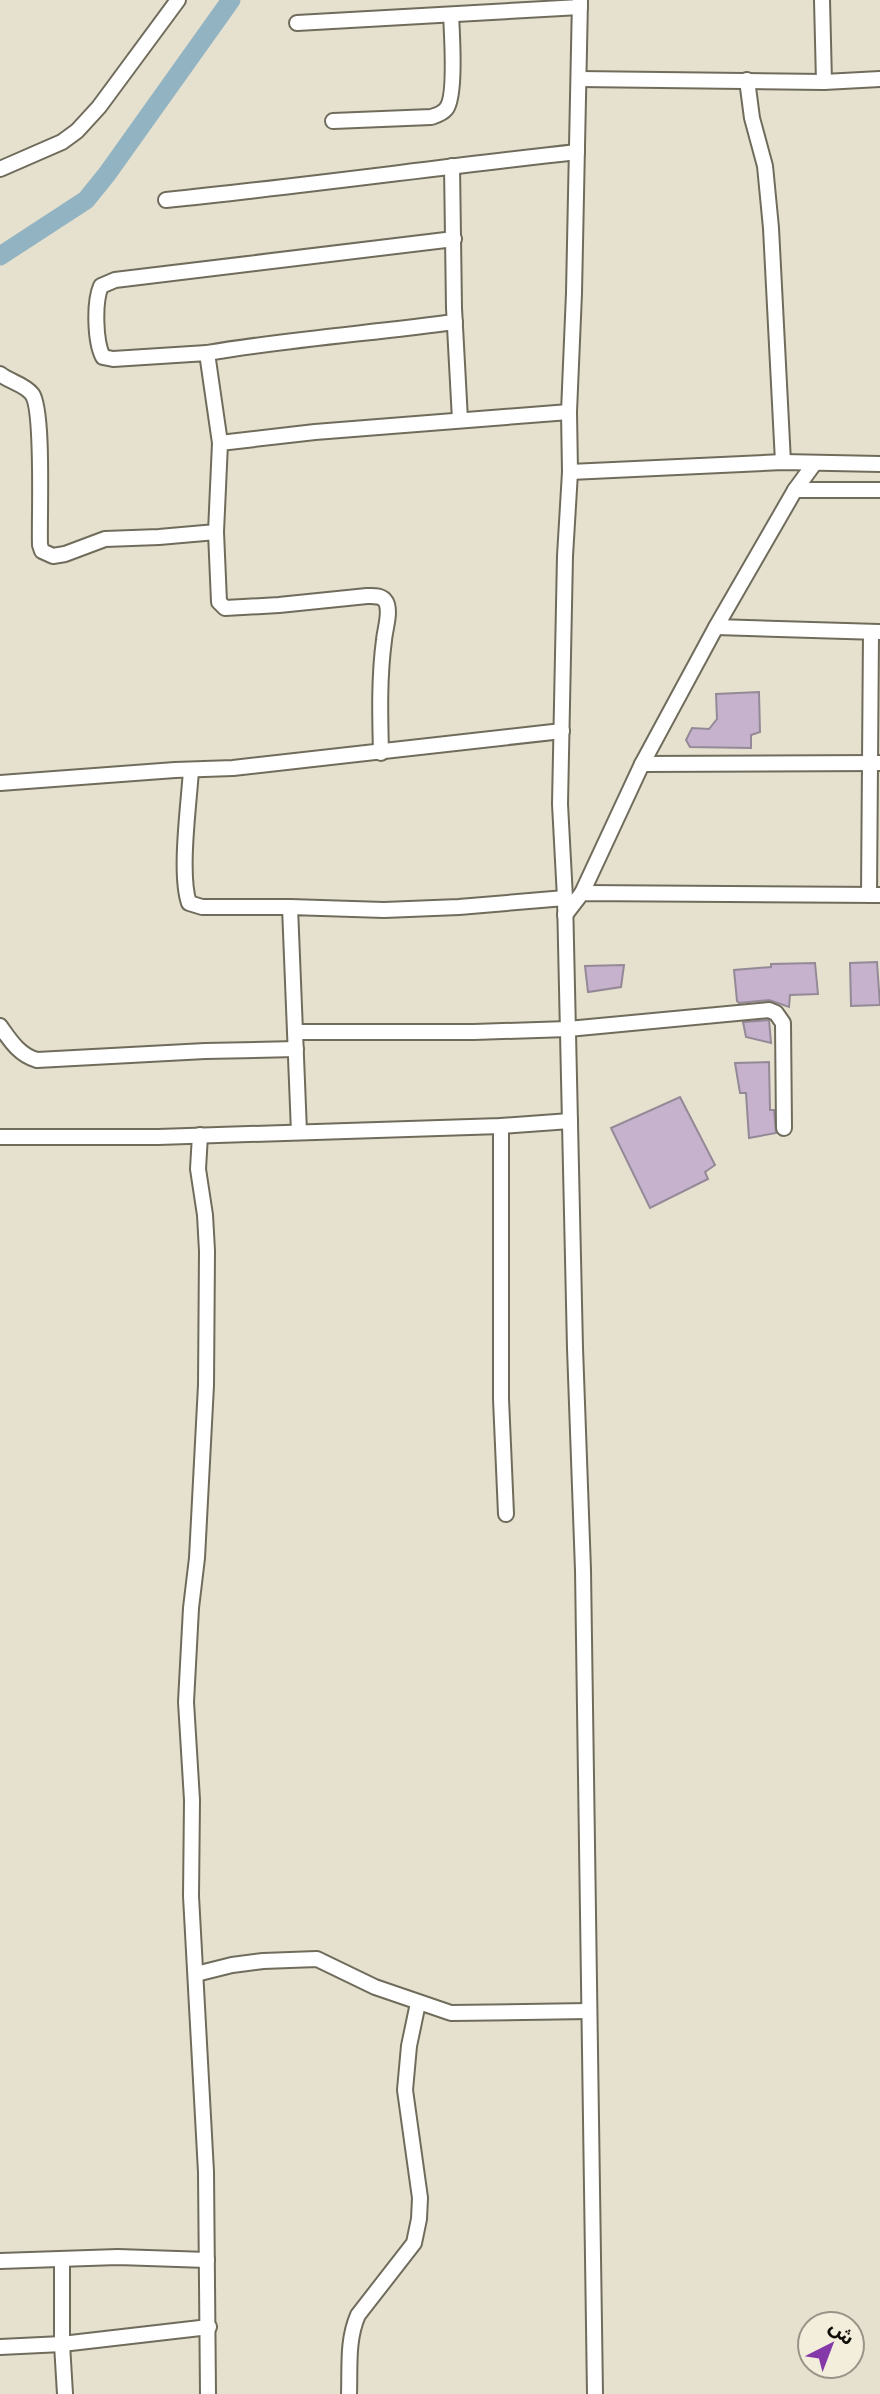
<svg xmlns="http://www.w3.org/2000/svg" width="880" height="2394" font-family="Quicksand,'Noto Sans Arabic',sans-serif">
  <rect width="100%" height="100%" fill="#e6e0cf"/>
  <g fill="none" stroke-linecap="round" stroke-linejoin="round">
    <polyline stroke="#92b4c2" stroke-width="19" points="0,256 86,200 107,174 231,0"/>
  </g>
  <g fill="#c6b2cc" stroke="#948997" stroke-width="2">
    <polygon points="759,692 760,732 751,735 751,748 690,747 686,740 692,728 709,729 717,719 716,694"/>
    <polygon points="877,962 880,1005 851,1006 850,963"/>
    <polygon points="815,963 818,994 790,995 789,1007 769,1000 739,1003 737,1001 734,970 771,967 771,964"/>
    <polygon points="624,965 621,987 588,992 585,966"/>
    <polygon points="769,1020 771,1043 746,1037 743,1022"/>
    <polygon points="769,1062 770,1110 774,1110 776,1133 749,1138 746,1093 740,1093 735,1063"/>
    <polygon points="680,1097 715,1165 705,1172 708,1179 650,1208 611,1128"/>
  </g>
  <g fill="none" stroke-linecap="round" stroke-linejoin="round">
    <g stroke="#706c5c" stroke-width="18">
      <g id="minor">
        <polyline points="580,0 574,293 569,412 570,472 565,556 560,804 565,898 575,1348 583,1570 595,2394"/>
        <polyline points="822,0 824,82"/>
        <polyline points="297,23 580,7"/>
        <polyline points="579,79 824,82 880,79"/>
        <polyline points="747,80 752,118 765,166 771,228 783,462"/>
        <path d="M333 121 431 117C437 115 442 114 446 109 456 98 452 33 451 15"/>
        <polyline points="452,166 454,308 460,420"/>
        <polyline points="0,169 62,142 77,131 99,107 178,0"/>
        <path d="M166 200C304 186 440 167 577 152"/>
        <path d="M207 353C290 339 373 333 455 322"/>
        <path d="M0 374C10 382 24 384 32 394 44 410 39 518 40 545L42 551 53 556 65 554 105 539 159 537 216 532 220 443 315 432 569 412"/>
        <path d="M220 443 207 353 113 359 103 357C95 342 94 302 101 286L115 280 454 239"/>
        <polyline points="570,472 783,462 880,464"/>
        <polyline points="795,490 880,490"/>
        <path d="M216 532 219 602 225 608 279 605 367 596C374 596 382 595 386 602 391 612 385 629 384 640 379 678 380 715 381 753"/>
        <polyline points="716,627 879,632"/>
        <polyline points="642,764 880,763"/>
        <path d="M191 770C189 803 179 874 189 903L202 907H290"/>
        <polyline points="0,783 175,770 233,768 562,731"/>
        <polyline points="582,893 642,764 716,627 795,490 814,464"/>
        <polyline points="869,895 871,632"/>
        <polyline points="565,915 582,893 880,895"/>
        <path d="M0 1026C10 1040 19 1055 37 1060L205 1051 296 1049"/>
        <polyline points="296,1032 474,1032 568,1029 769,1010 776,1013 783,1023 784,1128"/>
        <polyline points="501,1126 501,1399 506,1514"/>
        <polyline points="299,1132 290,907 384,910 459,907 565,898"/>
        <polyline points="200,1135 198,1169 205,1215 207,1251 206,1385 197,1558 191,1608 186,1702 192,1800 191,1896 206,2172 208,2394"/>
        <polyline points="0,1137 158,1137 501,1126 570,1121"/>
        <polyline points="196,1974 232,1965 263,1961 317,1959 375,1987 451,2013 589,2011"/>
        <polyline points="62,2259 62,2344 65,2394"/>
        <polyline points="0,2261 118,2257 207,2260"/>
        <polyline points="0,2347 62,2344 209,2327"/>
        <path d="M349 2394C350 2367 347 2340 358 2315L414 2243 419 2219 420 2198 405 2090 409 2046 418 2003"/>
      </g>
    </g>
    <use href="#minor" stroke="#fff" stroke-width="14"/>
  </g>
  <g transform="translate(831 2345) rotate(42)"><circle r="33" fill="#f3eedc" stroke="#989487" stroke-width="2"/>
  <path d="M0-5L12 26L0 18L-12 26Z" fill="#8538a8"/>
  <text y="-10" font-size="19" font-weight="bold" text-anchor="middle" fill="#100e08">ش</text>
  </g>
</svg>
